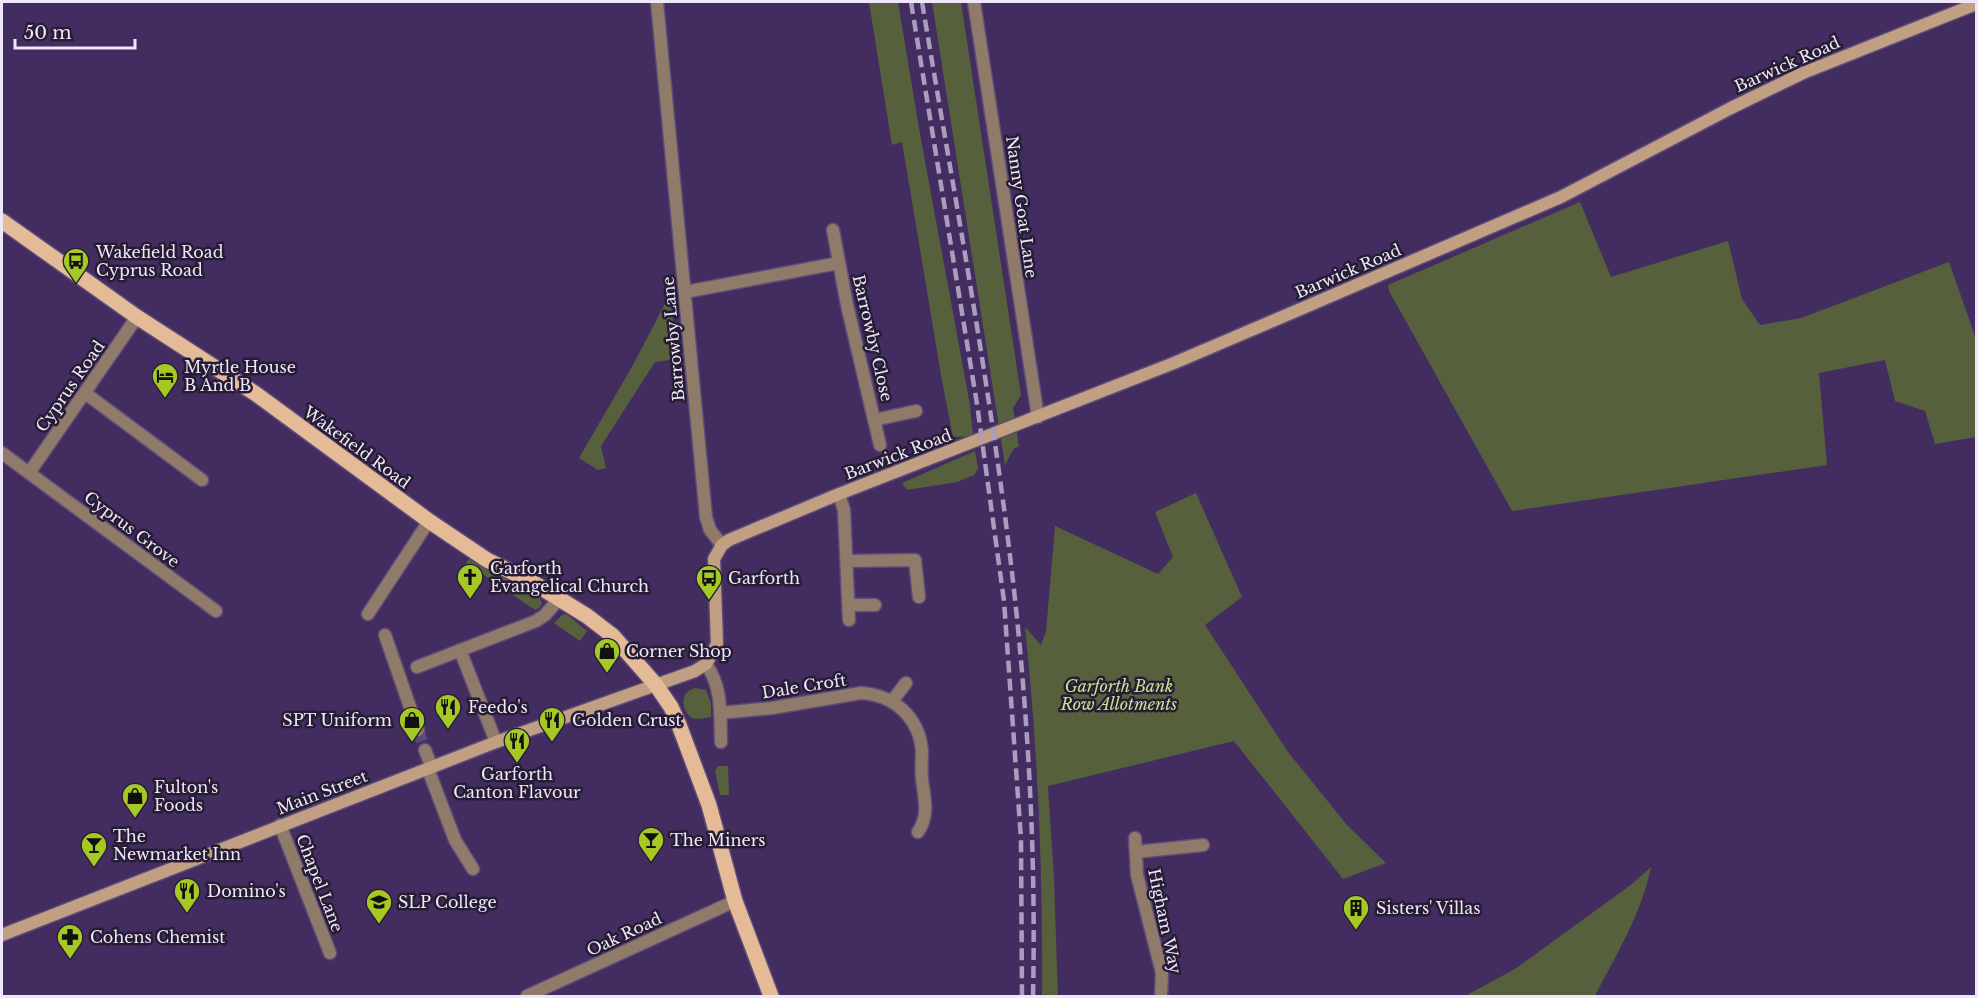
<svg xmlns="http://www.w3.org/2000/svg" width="1978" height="998" font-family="'Libre Baskerville',serif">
  <rect width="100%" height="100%" fill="#432d60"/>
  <g fill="#56603d">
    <polygon points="869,2 898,2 920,134 970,405 973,436 953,437 942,381 902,142 892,145"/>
    <polygon points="932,2 961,2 1021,395 1013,408 1019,447 1014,448 1005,465"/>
    <polygon points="1580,202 1611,277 1728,241 1742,299 1760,325 1801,318 1949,262 1976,339 1976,437 1935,444 1925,411 1895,401 1885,360 1819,373 1827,465 1512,511 1389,291 1388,285"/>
    <polygon points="670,294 677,359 655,362 601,446 606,468 598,470 579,458 633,365"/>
    <polygon points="975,451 978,469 974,475 957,482 907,490 902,483"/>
    <path d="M1196 493 1242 597 1205 625 1288 752 1347 825 1386 863 1343 879 1234 741 1048 786 1054 879 1058 996H1042C1043 874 1038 750 1025 627L1041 645 1046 632 1055 526 1158 574 1173 557 1155 512Z"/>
    <polygon points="469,559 539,597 542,603 540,607 535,610 466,563"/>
    <polygon points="566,614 587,631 580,641 554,623 562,615"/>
    <path d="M696 688 706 690 711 703V717C706 718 696 720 692 718 682 712 678 691 696 688Z"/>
    <polygon points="718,766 728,766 729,795 720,795 715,770"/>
    <path d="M1651 867C1642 913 1616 955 1595 996H1465L1515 969 1632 884Z"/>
  </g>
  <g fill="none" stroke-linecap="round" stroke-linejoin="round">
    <polyline stroke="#5d4977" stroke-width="12" stroke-dasharray="12 6" stroke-linecap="butt" points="418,730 425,750"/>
    <g stroke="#5e4b79" stroke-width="15">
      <g id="street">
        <polyline points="657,2 706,517 710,530 722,545"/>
        <polyline points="974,2 1038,417"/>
        <polyline points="833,230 847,305 880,445"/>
        <polyline points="685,292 839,263"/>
        <polyline points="85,393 202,480"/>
        <polyline points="874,420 916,411"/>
        <polyline points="2,453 216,611"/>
        <polyline points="29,473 137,317"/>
        <polyline points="839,494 844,510 849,620"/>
        <polyline points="847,561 915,560 919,597"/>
        <polyline points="849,605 875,605"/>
        <polyline points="368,614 429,521"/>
        <polyline points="385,635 418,730"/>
        <polyline points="460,650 496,742"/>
        <path d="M706 664C723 688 720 715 721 742"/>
        <polyline points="417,667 536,621 545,615 559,599"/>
        <polyline points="892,701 906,683"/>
        <path d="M720 713 772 708 861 693C894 695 919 717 922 751 922 760 921 769 922 779 924 798 930 814 918 832"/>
        <polyline points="425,750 432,768"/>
        <polyline points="428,769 455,840 473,869"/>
        <polyline points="280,825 330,953"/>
        <polyline points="1135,838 1137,875 1162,973 1161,996"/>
        <polyline points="1136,852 1203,845"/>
        <polyline points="527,996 735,901"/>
      </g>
    </g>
    <g stroke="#5e4b79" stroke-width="15">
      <polyline id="secondary" points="2,935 496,742 695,671 706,664 717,644 714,559 722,545 729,540 839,494 1174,363 1296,311 1561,197 1731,108 1803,73 1976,4"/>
    </g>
    <g stroke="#5e4b79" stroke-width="18">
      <polyline id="primary" points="2,221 137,317 256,394 429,521 487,560 532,582 587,616 613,636 656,685 671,707 679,725 709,805 735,901 771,996"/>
    </g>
    <use href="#street" stroke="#907b6a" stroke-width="12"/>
    <use href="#secondary" stroke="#c09f83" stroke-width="12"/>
    <use href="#primary" stroke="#e5bb97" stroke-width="15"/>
    <g stroke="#aa9dbd" stroke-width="4.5" stroke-dasharray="12 6" stroke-linecap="butt">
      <polyline points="911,2 977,404 1004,601 1021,839 1022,996"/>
      <path d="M922 2C955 200 993 399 1015 599 1029 731 1036 864 1033 996"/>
    </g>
  </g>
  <defs>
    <g id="bus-pin" transform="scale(1.35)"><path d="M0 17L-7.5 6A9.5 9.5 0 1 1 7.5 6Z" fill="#a5c824" stroke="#261c33"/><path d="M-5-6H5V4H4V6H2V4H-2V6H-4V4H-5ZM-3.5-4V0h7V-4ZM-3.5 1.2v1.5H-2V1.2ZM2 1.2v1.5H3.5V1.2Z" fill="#111"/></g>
    <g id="hotel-pin" transform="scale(1.35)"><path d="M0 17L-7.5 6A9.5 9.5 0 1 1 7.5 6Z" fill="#a5c824" stroke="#261c33"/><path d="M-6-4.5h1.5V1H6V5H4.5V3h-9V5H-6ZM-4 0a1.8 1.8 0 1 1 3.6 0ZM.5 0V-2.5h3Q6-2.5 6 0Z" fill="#111"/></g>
    <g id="church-pin" transform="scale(1.35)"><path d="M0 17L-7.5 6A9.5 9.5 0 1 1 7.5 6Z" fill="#a5c824" stroke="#261c33"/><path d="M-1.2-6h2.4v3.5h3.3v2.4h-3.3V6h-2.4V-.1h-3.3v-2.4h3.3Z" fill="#111"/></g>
    <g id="shop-pin" transform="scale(1.35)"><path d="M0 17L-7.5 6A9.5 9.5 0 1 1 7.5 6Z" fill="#a5c824" stroke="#261c33"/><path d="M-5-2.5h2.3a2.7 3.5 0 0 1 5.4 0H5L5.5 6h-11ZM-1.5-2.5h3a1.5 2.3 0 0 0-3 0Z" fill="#111"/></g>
    <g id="restaurant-pin" transform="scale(1.35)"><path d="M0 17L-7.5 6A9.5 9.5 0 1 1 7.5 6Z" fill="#a5c824" stroke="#261c33"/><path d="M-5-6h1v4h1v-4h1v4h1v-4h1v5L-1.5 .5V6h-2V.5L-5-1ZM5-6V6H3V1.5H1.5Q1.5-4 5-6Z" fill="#111"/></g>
    <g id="bar-pin" transform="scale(1.35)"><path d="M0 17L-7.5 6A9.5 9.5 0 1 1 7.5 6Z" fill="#a5c824" stroke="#261c33"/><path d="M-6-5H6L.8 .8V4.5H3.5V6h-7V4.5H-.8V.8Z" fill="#111"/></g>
    <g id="university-pin" transform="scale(1.35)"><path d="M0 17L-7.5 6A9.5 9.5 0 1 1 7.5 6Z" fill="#a5c824" stroke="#261c33"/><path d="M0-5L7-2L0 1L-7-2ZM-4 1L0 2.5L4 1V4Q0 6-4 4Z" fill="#111"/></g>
    <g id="building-pin" transform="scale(1.35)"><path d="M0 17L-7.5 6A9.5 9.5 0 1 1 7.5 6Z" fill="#a5c824" stroke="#261c33"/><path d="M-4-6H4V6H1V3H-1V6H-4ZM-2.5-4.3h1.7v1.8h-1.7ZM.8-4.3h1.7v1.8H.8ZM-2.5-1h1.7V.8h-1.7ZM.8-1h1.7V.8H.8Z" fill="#111"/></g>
    <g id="pharmacy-pin" transform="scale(1.35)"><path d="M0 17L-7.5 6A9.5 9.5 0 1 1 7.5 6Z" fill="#a5c824" stroke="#261c33"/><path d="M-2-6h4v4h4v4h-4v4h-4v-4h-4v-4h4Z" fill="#111"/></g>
  </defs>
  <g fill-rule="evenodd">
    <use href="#bus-pin" x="76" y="261"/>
    <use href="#hotel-pin" x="165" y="376"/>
    <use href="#church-pin" x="470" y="577"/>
    <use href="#bus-pin" x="709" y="578"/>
    <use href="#shop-pin" x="607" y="651"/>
    <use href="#restaurant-pin" x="448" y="707"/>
    <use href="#shop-pin" x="412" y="720"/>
    <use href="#restaurant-pin" x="552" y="720"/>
    <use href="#restaurant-pin" x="517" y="741"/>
    <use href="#shop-pin" x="135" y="796"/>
    <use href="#bar-pin" x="651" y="840"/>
    <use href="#bar-pin" x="94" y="845"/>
    <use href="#restaurant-pin" x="187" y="891"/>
    <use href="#university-pin" x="379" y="902"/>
    <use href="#building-pin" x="1356" y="908"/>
    <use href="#pharmacy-pin" x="70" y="937"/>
  </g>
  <g text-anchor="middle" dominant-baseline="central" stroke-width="5" stroke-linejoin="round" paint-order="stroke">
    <g font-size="16" fill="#eee7fa" stroke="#261c33">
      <text transform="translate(1787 64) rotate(-24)">Barwick Road</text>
      <text transform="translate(1022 207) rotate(82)">Nanny Goat Lane</text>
      <text transform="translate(1348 271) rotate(-23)">Barwick Road</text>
      <text transform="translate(873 338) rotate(77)">Barrowby Close</text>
      <text transform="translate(673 339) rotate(-95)">Barrowby Lane</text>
      <text transform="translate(70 386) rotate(-55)">Cyprus Road</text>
      <text transform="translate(357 447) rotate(36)">Wakefield Road</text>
      <text transform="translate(898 454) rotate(-21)">Barwick Road</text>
      <text transform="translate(132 529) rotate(37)">Cyprus Grove</text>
      <text transform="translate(804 686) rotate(-9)">Dale Croft</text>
      <text transform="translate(322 792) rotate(-21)">Main Street</text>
      <text transform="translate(320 883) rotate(69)">Chapel Lane</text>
      <text transform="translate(1165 921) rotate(78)">Higham Way</text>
      <text transform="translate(624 934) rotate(-25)">Oak Road</text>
    </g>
    <g font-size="16" fill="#eee7fa" stroke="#261c33" text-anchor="start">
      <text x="96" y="252">Wakefield Road<tspan x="96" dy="18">Cyprus Road</tspan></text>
      <text x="184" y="367">Myrtle House<tspan x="184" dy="18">B And B</tspan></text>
      <text x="490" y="568">Garforth<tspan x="490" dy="18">Evangelical Church</tspan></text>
      <text x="728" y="578">Garforth</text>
      <text x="626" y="651">Corner Shop</text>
      <text x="468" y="707">Feedo's</text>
      <text x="392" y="720" text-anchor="end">SPT Uniform</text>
      <text x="572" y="720">Golden Crust</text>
      <text x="517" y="774" text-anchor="middle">Garforth<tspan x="517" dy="18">Canton Flavour</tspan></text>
      <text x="154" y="787">Fulton's<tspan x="154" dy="18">Foods</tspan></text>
      <text x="113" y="836">The<tspan x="113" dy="18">Newmarket Inn</tspan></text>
      <text x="670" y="840">The Miners</text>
      <text x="207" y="891">Domino's</text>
      <text x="398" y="902">SLP College</text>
      <text x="1376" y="908">Sisters' Villas</text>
      <text x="90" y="937">Cohens Chemist</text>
    </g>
    <g font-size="16" font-style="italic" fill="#cae38f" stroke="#261c33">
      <text x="1119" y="686">Garforth Bank<tspan x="1119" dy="18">Row Allotments</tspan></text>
    </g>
  </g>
  <rect width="1978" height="998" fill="none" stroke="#eee7fa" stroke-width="6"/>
  <path d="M15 39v9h120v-9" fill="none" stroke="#eee7fa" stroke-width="3"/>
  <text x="24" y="39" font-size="18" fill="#eee7fa" stroke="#261c33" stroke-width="4.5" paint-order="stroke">50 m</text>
</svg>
